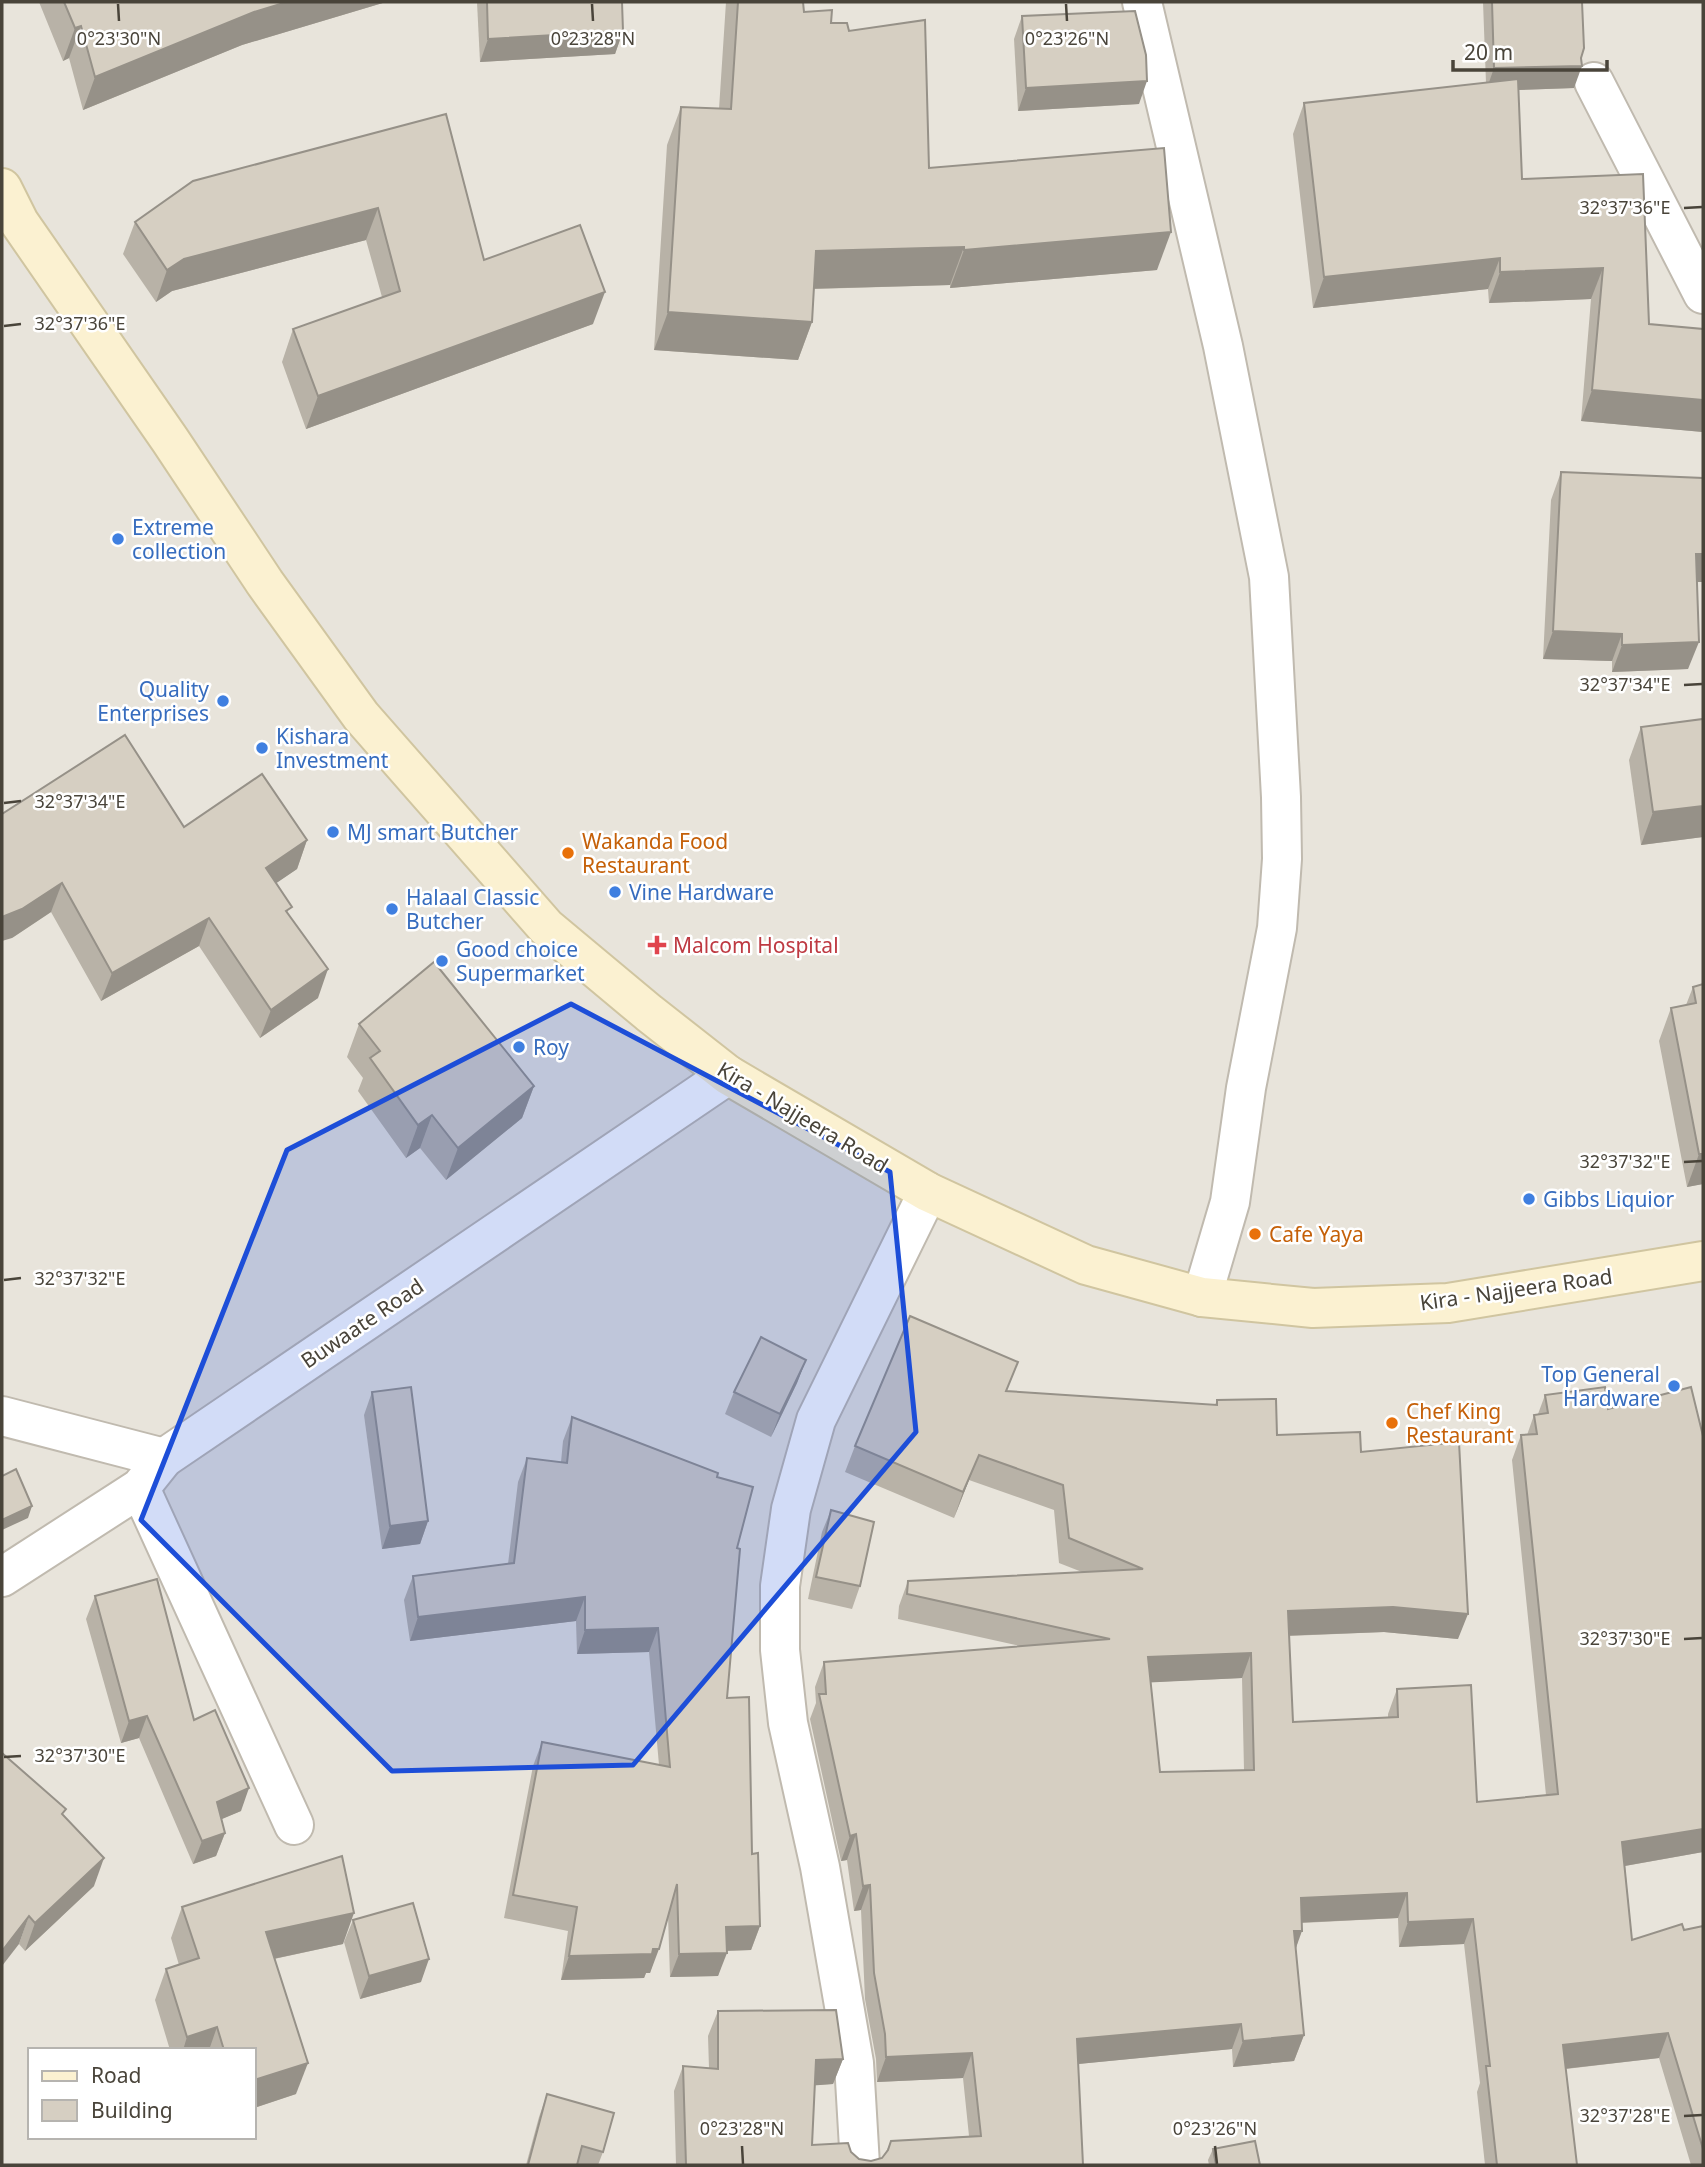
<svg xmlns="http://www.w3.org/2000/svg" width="1705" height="2167" font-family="'Noto Sans',sans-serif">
  <rect width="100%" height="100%" fill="#f5f2ec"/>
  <path fill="#e8e4db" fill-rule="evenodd" d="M2 2H1703V2165H2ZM30 2050H254V2137H30Z"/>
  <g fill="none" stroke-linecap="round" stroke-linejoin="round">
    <g stroke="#c0baaf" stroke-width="42">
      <g id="minor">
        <polyline points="1142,2 1223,346 1269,577 1281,797 1282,859 1277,928 1246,1088 1230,1202 1202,1297"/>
        <polyline points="1594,82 1703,294"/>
        <polyline points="2,1416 164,1458"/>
        <polyline points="140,1488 294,1825"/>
        <polyline points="860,2165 854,2063 820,1867 788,1723 780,1650 780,1586 791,1509 816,1420 928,1192"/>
      </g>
    </g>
    <g stroke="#c0baaf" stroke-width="42">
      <polyline id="tertiary" points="2,1577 140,1488 164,1458 728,1075"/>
    </g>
    <g stroke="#d0c5a0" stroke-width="42">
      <polyline id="secondary" points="2,188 19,222 170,440 265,583 361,716 546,927 649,1013 728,1075 928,1192 1086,1265 1202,1297 1313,1308 1448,1303 1703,1261"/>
    </g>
    <use href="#minor" stroke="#fff" stroke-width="38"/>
    <use href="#tertiary" stroke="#fff" stroke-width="38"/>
    <use href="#secondary" stroke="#fbf1d1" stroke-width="38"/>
  </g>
  <g fill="#b8b2a7" fill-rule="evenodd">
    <polygon points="39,2 386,2 242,45 83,110 69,58 63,61"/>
    <polygon points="477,2 622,2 623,31 615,54 480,62"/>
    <polygon points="726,2 807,2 803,2 804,12 849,31 929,168 1157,270 950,288 950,285 814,289 812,322 798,360 654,350 667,145 681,107 719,109"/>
    <polygon points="1483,2 1582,2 1581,58 1574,88 1518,90 1522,179 1643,174 1649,324 1703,329 1703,432 1581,421 1591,299 1489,303 1488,289 1313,308 1293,134 1304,103 1486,83"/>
    <polygon points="1022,16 1139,104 1018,111 1014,39"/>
    <polygon points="446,114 484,260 593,324 306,429 282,362 293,329 382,297 366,240 172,291 156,302 123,254 135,222"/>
    <polygon points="1561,472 1703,478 1703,582 1696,582 1688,669 1612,672 1612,661 1543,659 1551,500"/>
    <polygon points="1703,719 1703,837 1641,845 1629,760 1641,727"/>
    <polygon points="125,735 184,827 307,840 297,869 276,883 289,915 318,998 260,1038 199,946 101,1001 51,912 12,938"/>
    <polygon points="1703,984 1703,1184 1687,1187 1659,1041 1671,1008 1686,1005 1693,987"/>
    <polygon points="359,1024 534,1086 522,1118 446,1180 420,1148 406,1158 358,1091 363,1078 347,1057"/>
    <polygon points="806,1360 797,1383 771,1437 725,1414 734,1392"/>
    <path d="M1007 1391 1215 1405 1217 1400 1277 1435 1361 1452 1458 1639 1384 1632 1289 1636 1293 1722 1388 1717V1714L1397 1689 1477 1802 1546 1795 1512 1460 1521 1435H1527L1534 1415 1538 1414 1545 1395 1608 1409 1703 1436V1852L1625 1866 1632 1940 1703 1926V2165H1691L1659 2058 1566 2069 1577 2165H1485L1477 2092 1480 2083 1464 1944 1399 1947 1398 1918 1302 1923 1296 1949 1304 2035 1294 2061 1233 2067 1232 2049 1078 2064 1083 2165H676L674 2091 683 2066 709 2068 708 2036 718 2011 843 2059 833 2084 815 2085 812 2145 851 2152 859 2159 871 2161 882 2158 886 2152 891 2141 969 2136 963 2078 877 2082 876 2059 865 1999 861 1910 854 1911 847 1860 841 1861 810 1719 816 1703 815 1687 824 1662 1020 1646 898 1619 899 1606 908 1581 1082 1572 1059 1563 1054 1510 969 1480 954 1518 845 1472 855 1446ZM1242 1678 1244 1770 1160 1772 1151 1682Z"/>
    <polygon points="372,1392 428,1521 420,1544 382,1549 364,1415"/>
    <polygon points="572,1417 717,1477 737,1548 727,1698 752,1854 760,1926 751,1950 726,1951 718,1976 670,1977 668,1915 650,1973 646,1973 644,1978 561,1980 568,1931 504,1918 533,1766 542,1742 659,1765 649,1652 577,1654 576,1621 410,1641 404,1600 413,1576 508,1564 518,1482 527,1458 561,1462 563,1441"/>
    <polygon points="831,1510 860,1586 852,1609 808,1599 822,1532"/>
    <polygon points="95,1596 194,1720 241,1811 221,1819 225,1833 216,1856 193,1864 139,1738 121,1743 86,1619"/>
    <polygon points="64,1815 94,1886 25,1951 19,1944"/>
    <polygon points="182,1907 343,1944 274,1959 296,2094 254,2108 254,2050 170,2050 155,2000 166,1969 179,1965 171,1938"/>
    <polygon points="353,1920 421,1982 360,1999 344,1942"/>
    <polygon points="547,2094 603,2152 598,2165 526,2165 539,2117"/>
    <polygon points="1213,2149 1260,2165 1209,2165 1208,2160"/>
  </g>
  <g fill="#969188">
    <polygon points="287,2 386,2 242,45 83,110 95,77 254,12"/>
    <polygon points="81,26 69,58 63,61 75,28"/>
    <polygon points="623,31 615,54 480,62 488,39"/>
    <polygon points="1582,66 1574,88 1486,91 1494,68"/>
    <polygon points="1147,81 1139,104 1018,111 1026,88"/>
    <polygon points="378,208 366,240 172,291 156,302 167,270 184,259"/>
    <polygon points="1171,232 1157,270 950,288 964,250"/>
    <polygon points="964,247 950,285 802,289 816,251"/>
    <polygon points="1500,258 1488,289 1313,308 1324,277"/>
    <polygon points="1603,268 1591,299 1489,303 1500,272"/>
    <polygon points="605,292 593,324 306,429 318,396"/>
    <polygon points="668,312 812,322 798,360 654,350"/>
    <polygon points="1592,390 1703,400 1703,432 1581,421"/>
    <polygon points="1696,554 1703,554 1703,582 1685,582"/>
    <polygon points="1553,631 1622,634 1612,661 1543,659"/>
    <polygon points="1699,642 1688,669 1612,672 1622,645"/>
    <polygon points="1703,806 1703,837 1641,845 1653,812"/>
    <polygon points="307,840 297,869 256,897 266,868"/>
    <polygon points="62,883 51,912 12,938 2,941 2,917"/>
    <polygon points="209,918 199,946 101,1001 112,973"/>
    <polygon points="328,969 318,998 260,1038 271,1010"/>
    <polygon points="534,1086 522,1118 446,1180 458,1148"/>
    <polygon points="432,1115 420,1148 406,1158 418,1125"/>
    <polygon points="1699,1154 1703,1154 1703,1184 1687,1187"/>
    <polygon points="806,1360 797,1383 771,1437 780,1414"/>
    <polygon points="979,1455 969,1480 954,1518 963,1492"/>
    <polygon points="32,1506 28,1518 2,1530 2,1520"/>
    <polygon points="428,1521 420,1544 382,1549 390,1526"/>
    <polygon points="585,1597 576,1621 410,1641 418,1617"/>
    <polygon points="1393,1607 1468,1614 1458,1639 1384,1632 1278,1636 1288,1611"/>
    <polygon points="658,1628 649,1652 577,1654 585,1630"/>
    <polygon points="1251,1653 1242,1678 1139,1683 1148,1657"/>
    <polygon points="147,1716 139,1738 121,1743 129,1721"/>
    <polygon points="249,1788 241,1811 208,1825 217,1802"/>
    <polygon points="1703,1829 1703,1852 1613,1868 1622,1842"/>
    <polygon points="225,1833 216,1856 193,1864 202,1841"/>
    <polygon points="856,1834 847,1860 841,1861 850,1836"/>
    <polygon points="104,1858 94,1886 25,1951 35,1923"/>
    <polygon points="870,1885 861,1910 854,1911 863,1886"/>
    <polygon points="1407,1893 1398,1918 1292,1923 1301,1898"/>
    <polygon points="354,1913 343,1944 254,1963 266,1932"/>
    <polygon points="29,1916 19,1944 2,1966 2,1951"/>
    <polygon points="1473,1919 1464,1944 1399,1947 1408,1922"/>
    <polygon points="760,1926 751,1950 717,1951 726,1927"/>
    <polygon points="1294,1931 1302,1931 1293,1956"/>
    <polygon points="653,1949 659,1949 650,1973 646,1973 644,1978 561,1980 569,1956"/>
    <polygon points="727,1953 718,1976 670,1977 679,1954"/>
    <polygon points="429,1959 421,1982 360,1999 369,1976"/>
    <polygon points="1241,2024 1232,2049 1068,2065 1077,2039"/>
    <polygon points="217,2027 209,2050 183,2050 187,2037"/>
    <polygon points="1668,2033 1659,2058 1554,2070 1563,2045"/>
    <polygon points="1304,2035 1294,2061 1233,2067 1243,2041"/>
    <polygon points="972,2053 963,2078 877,2082 886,2057"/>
    <polygon points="843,2059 833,2084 807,2086 816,2060"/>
    <polygon points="308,2063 296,2094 254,2108 254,2080"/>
  </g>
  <g fill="#d6cfc2" stroke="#969188" stroke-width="2" fill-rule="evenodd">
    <polygon points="64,2 287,2 254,12 95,77 81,26 75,28"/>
    <polygon points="487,2 622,2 623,31 488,39"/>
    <polygon points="738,2 803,2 804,12 832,10 831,23 847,23 849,31 925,20 929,168 1164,148 1171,232 964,250 964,247 816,251 812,322 668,312 681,107 731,109"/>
    <polygon points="1492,2 1582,2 1584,48 1581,58 1582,66 1494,68"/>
    <polygon points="1135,11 1146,55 1147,81 1026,88 1022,16"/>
    <polygon points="1518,79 1522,179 1643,174 1649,324 1703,329 1703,400 1592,390 1603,268 1500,272 1500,258 1324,277 1304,103"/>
    <polygon points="446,114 484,260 580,225 605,292 318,396 293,329 400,291 378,208 184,259 167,270 135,222 193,181"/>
    <polygon points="1561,472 1703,478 1703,554 1696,554 1699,642 1622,645 1622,634 1553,631"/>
    <polygon points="1703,719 1703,806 1653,812 1641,727"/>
    <polygon points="125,735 184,827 262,774 307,840 266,868 292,907 286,911 328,969 271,1010 209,918 112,973 62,883 22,909 2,917 2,814"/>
    <polygon points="434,962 534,1086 458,1148 432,1115 418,1125 370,1058 380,1051 359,1024"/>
    <polygon points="1703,984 1703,1154 1699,1154 1671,1008 1696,1003 1693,987"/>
    <path d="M910 1316 1018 1362 1006 1391 1217 1405V1400L1276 1399 1277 1435 1360 1432 1361 1452 1459 1442 1468 1614 1393 1607 1288 1611 1293 1722 1398 1717 1397 1689 1471 1685 1477 1802 1558 1794 1521 1435 1537 1434 1534 1415 1548 1413 1545 1395 1605 1387 1608 1409 1691 1387 1703 1436V1829L1622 1842 1632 1940 1682 1924 1684 1930 1703 1926V2149L1668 2033 1563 2045 1577 2165H1497L1486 2066H1490L1473 1919 1408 1922 1407 1893 1301 1898 1302 1931H1294L1304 2035 1243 2041 1241 2024 1077 2039 1083 2165H686L683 2066 718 2069V2011L836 2010 843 2059 816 2060 812 2145 848 2143 851 2152 859 2159 871 2161 882 2158 888 2150 891 2141 981 2136 972 2053 886 2057 885 2034 874 1973 870 1885 863 1886 856 1834 850 1836 819 1694H826L824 1662 1110 1639 907 1594 908 1581 1143 1569 1069 1538 1063 1485 979 1455 963 1492 855 1446ZM1251 1653 1254 1770 1160 1772 1148 1657Z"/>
    <polygon points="761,1337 806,1360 780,1414 734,1392"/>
    <polygon points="411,1387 428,1521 390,1526 372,1392"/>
    <polygon points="572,1417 718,1473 717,1477 753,1487 737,1548 740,1549 727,1698 749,1697 752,1854 758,1853 760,1926 726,1927 727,1953 679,1954 677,1884 659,1949 653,1949 652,1954 569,1956 577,1907 513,1895 542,1742 670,1767 658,1628 585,1630 585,1597 418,1617 413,1576 514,1563 527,1458 567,1463"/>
    <polygon points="16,1469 32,1506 2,1520 2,1476"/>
    <polygon points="831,1510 874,1522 860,1586 816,1577"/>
    <polygon points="157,1579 194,1720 215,1710 249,1788 217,1802 225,1833 202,1841 147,1716 129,1721 95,1596"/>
    <polygon points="2,1753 66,1809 62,1814 104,1858 35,1923 29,1916 2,1951"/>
    <polygon points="342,1856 354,1913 266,1932 308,2063 254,2080 254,2050 224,2050 217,2027 187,2037 166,1969 199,1958 182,1907"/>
    <polygon points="413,1903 429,1959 369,1976 353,1920"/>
    <polygon points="547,2094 614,2113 603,2152 582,2146 577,2165 528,2165"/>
    <polygon points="1255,2141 1260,2165 1216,2165 1213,2149"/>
  </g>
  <path fill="#1d4ed8" fill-opacity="0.2" stroke="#1d4ed8" stroke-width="5" stroke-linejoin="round" d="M571 1004 890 1172 916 1432 633 1765 392 1771 141 1520 287 1150Z"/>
  <path fill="none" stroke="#49443a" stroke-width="2.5" d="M118 4 119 21M592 4 593 21M1066 4 1067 21M1684 208 1702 207M4 326 21 324M1684 685 1702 684M4 803 21 801M1684 1162 1702 1161M4 1280 21 1278M1684 1639 1702 1638M4 1757 21 1756M1684 2116 1702 2115M742 2146 743 2164M1215 2146 1217 2164"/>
  <g fill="#3f7fe0" stroke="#fff" stroke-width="2.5">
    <circle cx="118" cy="539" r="7"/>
    <circle cx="223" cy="701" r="7"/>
    <circle cx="262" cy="748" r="7"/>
    <circle cx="333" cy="832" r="7"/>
    <circle cx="615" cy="892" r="7"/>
    <circle cx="392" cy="909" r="7"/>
    <circle cx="442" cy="961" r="7"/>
    <circle cx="519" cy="1047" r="7"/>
    <circle cx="1529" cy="1199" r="7"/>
    <circle cx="1674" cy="1386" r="7"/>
  </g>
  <g fill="#e8710a" stroke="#fff" stroke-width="2.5">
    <circle cx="568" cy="853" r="7"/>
    <circle cx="1255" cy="1234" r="7"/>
    <circle cx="1392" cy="1423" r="7"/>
  </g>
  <path fill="#e0444e" stroke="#fff" stroke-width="2.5" d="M653.5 934.5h7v7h7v7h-7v7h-7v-7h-7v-7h7z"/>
  <g text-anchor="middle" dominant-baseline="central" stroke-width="5" stroke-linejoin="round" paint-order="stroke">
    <g font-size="21" fill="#366cbe" stroke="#fff" text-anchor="start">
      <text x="132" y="527">Extreme<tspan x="132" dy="24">collection</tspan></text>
      <text x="209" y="689" text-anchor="end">Quality<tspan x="209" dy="24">Enterprises</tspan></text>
      <text x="276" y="736">Kishara<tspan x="276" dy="24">Investment</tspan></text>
      <text x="347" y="832">MJ smart Butcher</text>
      <text x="629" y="892">Vine Hardware</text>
      <text x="406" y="897">Halaal Classic<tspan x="406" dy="24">Butcher</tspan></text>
      <text x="456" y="949">Good choice<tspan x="456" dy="24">Supermarket</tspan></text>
      <text x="533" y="1047">Roy</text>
      <text x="1543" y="1199">Gibbs Liquior</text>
      <text x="1660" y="1374" text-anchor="end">Top General<tspan x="1660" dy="24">Hardware</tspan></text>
    </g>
    <g font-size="21" fill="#c56008" stroke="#fff" text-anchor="start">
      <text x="582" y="841">Wakanda Food<tspan x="582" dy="24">Restaurant</tspan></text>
      <text x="1269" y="1234">Cafe Yaya</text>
      <text x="1406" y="1411">Chef King<tspan x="1406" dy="24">Restaurant</tspan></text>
    </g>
    <g font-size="21" fill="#be3a42" stroke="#fff" text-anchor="start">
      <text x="673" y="945">Malcom Hospital</text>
    </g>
    <g font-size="21" fill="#49443a" stroke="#fff">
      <text transform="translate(803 1117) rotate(31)">Kira - Najjeera Road</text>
      <text transform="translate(1516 1289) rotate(-8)">Kira - Najjeera Road</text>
      <text transform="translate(362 1323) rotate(-34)">Buwaate Road</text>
    </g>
  </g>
  <g font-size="18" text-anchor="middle" fill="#49443a" stroke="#fff" stroke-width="5" stroke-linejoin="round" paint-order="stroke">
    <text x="119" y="45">0°23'30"N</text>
    <text x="593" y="45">0°23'28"N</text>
    <text x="1067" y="45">0°23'26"N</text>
    <text x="1625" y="214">32°37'36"E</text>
    <text x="80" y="330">32°37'36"E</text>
    <text x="1625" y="691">32°37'34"E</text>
    <text x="80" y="808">32°37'34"E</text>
    <text x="1625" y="1168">32°37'32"E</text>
    <text x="80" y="1285">32°37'32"E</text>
    <text x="1625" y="1645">32°37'30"E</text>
    <text x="80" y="1762">32°37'30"E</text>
    <text x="1625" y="2122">32°37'28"E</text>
    <text x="742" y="2135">0°23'28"N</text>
    <text x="1215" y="2135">0°23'26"N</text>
  </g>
  <rect width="1705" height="2167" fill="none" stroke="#49443a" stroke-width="7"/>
  <rect x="28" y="2048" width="228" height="91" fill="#ffffff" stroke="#b6b4b0" stroke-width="2"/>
  <rect x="42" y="2071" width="35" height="10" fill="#fbf1d1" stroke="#b6b4b0" stroke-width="2"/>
  <text x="91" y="2083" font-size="21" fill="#49443a">Road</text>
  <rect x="42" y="2100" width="35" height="21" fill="#d6cfc2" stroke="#b6b4b0" stroke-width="2"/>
  <text x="91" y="2118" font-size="21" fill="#49443a">Building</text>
  <path d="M1453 60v10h154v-10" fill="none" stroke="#49443a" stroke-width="3.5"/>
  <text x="1464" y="60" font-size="21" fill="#49443a" stroke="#ffffff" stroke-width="5" paint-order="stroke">20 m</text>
</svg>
